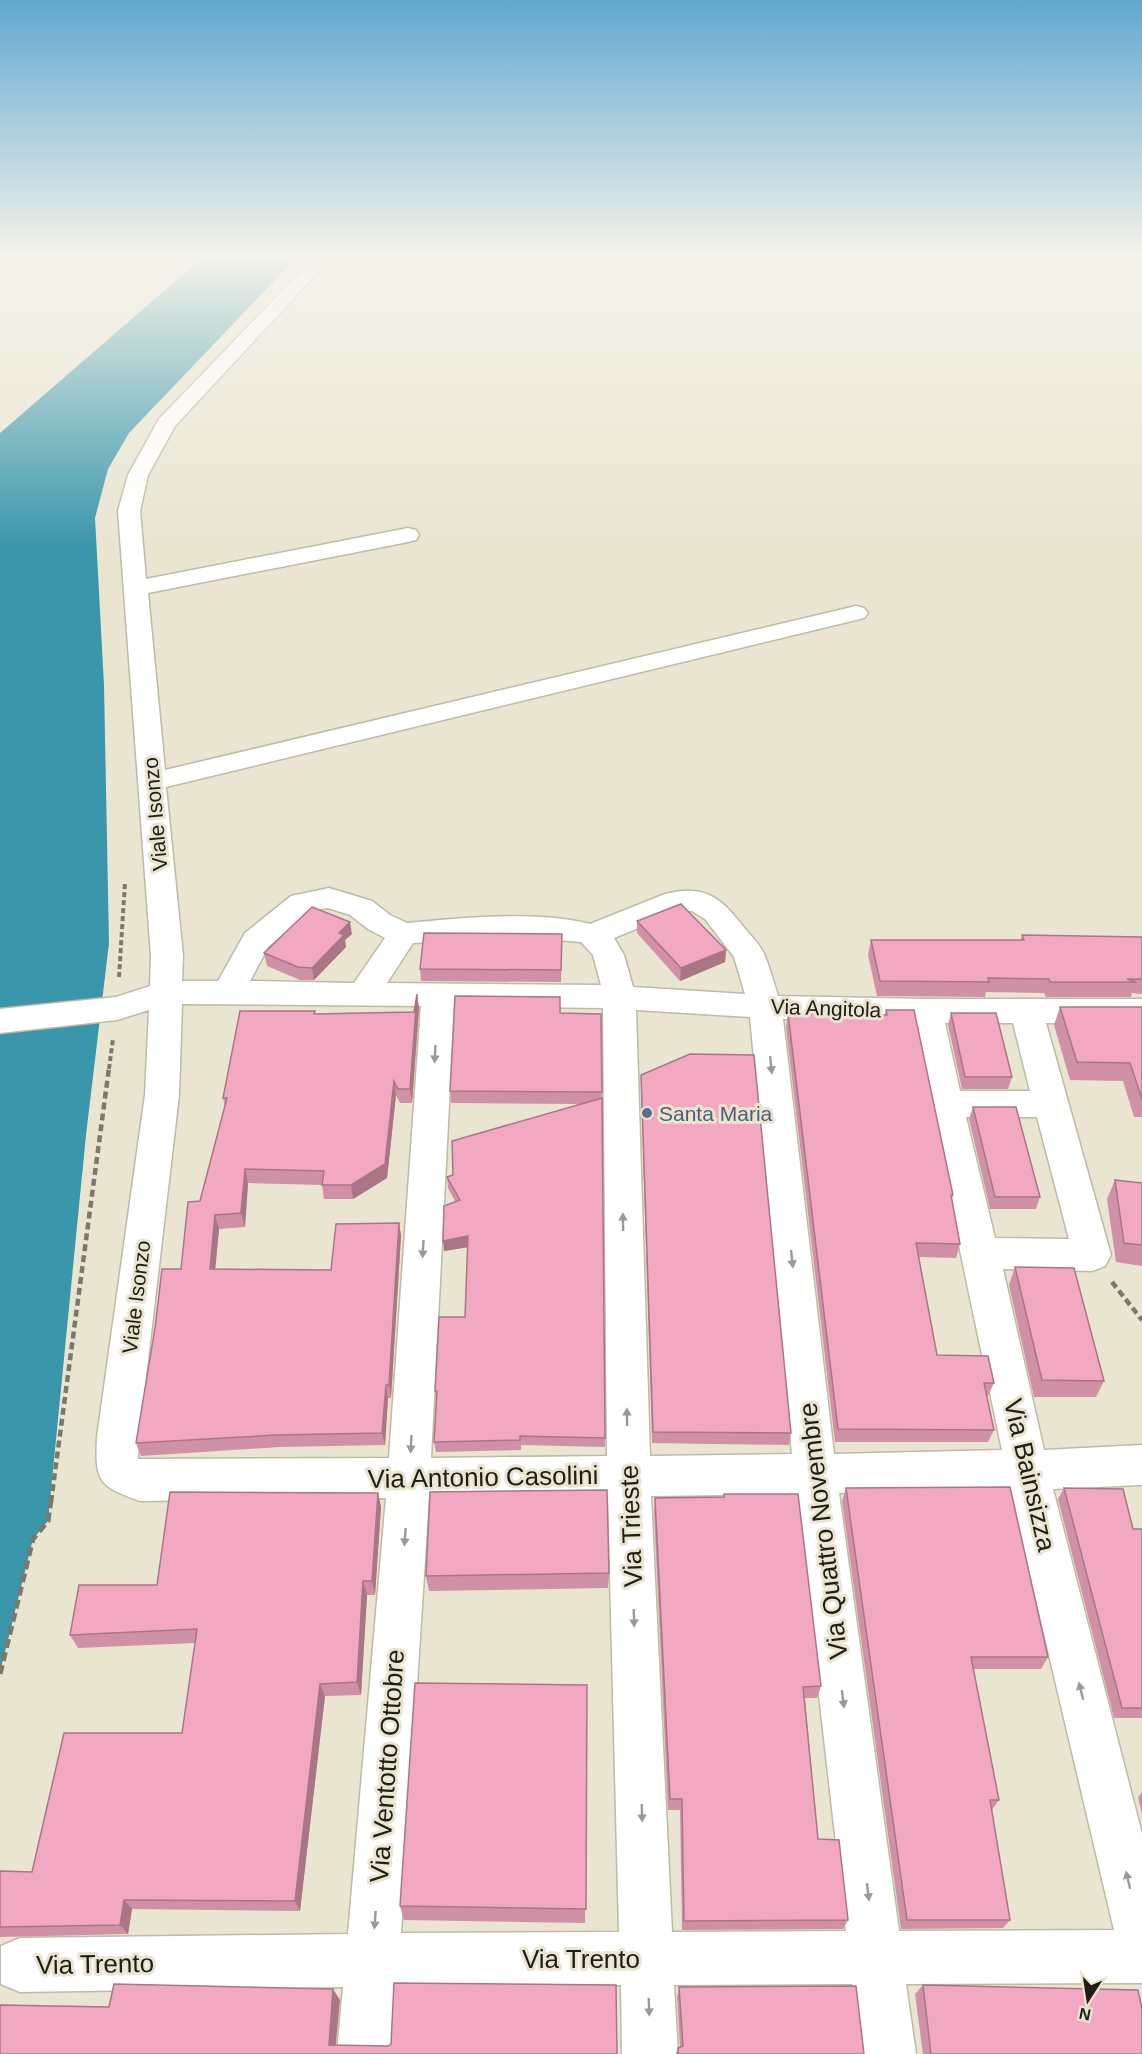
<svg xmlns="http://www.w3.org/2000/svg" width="1142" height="2054" font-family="Arial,sans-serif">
  <rect width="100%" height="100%" fill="#e9e5d1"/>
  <polygon fill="#3a97ab" points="201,259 295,259 129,433 108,469 95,518 104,685 109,943 86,1135 48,1521 33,1539 0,1672 0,433"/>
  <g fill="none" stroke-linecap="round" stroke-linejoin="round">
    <g stroke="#bebaa7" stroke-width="3">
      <path id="minor" d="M313 259H330L175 426 148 475 140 511 146 579 408 528 416 530 419 535 416 540 408 542 148 593 165 770 856 606 864 608 868 613 864 618 856 620 166 787 183 956 182 981H218L245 933 291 896 329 888 372 901 390 915 407 923C460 918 539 910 590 924L665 894C707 883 723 900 746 930 753 938 761 946 765 956 770 969 774 983 778 996L926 999H1142V1023H1046L1111 1255 1105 1266 1092 1271 1003 1269 1044 1450 1142 1445V1485L1053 1489 1142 1834V1983L906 1984 916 2054H860L852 1984 674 1985 678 2054H622L621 1985 397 1987 393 2054H337L343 1987 20 1992 1 1984V1946L20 1938 348 1934 386 1498 140 1501C98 1486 95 1482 97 1437L145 1095 149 1010 117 1020 0 1033V1009L116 997 150 986 151 956 118 511 128 475 159 419ZM328 908 350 915 368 929 385 938 354 983 250 981 268 947 311 911ZM680 911H692L705 919 734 957 745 994 633 987 624 955 614 938ZM530 938 581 942 593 955 601 985 387 983 413 943ZM182 1004 421 1006 389 1458 138 1459 139 1437 179 1095ZM454 1006 603 1008 607 1456 431 1458ZM636 1010 750 1017 792 1454 650 1456ZM783 1019 912 1022 1002 1450 834 1454ZM945 1023H1013L1030 1091H960ZM966 1117H1037L1069 1239 995 1238ZM1010 1490 1114 1930 899 1931 839 1493ZM796 1494 846 1931 672 1932 651 1496ZM608 1496 619 1932 401 1933 429 1498Z"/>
    </g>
    <g stroke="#7c796c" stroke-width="4" stroke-dasharray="5 3" stroke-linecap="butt">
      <polyline points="119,977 125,883"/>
      <polyline points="109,1069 113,1039"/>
    </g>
    <g stroke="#7c796c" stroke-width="4.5" stroke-dasharray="7 4" stroke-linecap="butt">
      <polyline points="1112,1282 1142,1320"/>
      <polyline points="51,1502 109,1068"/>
    </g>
    <polyline stroke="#7c796c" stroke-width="5" stroke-dasharray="9 4.5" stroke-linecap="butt" points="0,1674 33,1539 48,1521 51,1500"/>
    <use href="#minor" fill="#fff" fill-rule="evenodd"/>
  </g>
  <g fill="#d090a5">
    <polygon points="637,921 726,950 725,962 680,981 637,933"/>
    <polygon points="352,934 345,940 346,947 314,980 300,980 267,966 264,953"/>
    <polygon points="562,934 561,982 421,981 420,969"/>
    <polygon points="1022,935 1142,937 1142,994 1132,993 1131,997 1046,997 1044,993 986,992 985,997 877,996 868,955 871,940 1021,940"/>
    <polygon points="417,994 419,1008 412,1103 400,1103 396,1095 387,1178 353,1199 324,1199 322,1185 248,1183 245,1227 219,1229 215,1269 331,1270 399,1223 401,1236 391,1398 388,1398 385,1445 280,1447 141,1456 136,1443 181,1269 225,1107 223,1098 315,1014 414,1012"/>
    <polygon points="1060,1007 1142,1007 1142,1117 1134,1117 1123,1081 1070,1080 1054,1025"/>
    <polygon points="886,1010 953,1195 952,1200 960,1244 956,1258 919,1257 937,1355 994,1383 988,1396 987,1396 994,1430 988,1442 835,1442 786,1027 788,1013 885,1015"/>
    <polygon points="560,1013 601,1014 605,1447 521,1445 521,1450 436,1452 434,1442 436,1401 435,1391 465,1317 468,1247 444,1251 455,1201 448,1188 447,1177 453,1175 581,1104 451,1103 450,1091"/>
    <polygon points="951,1013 1012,1077 1008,1089 962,1089 948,1025"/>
    <polygon points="641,1075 791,1433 789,1445 652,1443 641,1087"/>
    <polygon points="973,1107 1040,1197 1036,1209 990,1209 969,1119"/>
    <polygon points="1115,1180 1142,1183 1142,1266 1116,1262 1107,1199"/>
    <polygon points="1015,1267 1104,1381 1096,1397 1034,1397 1009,1285"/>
    <polygon points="846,1488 1048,1657 1041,1669 973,1669 999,1800 992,1810 1010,1920 1003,1928 901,1929 842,1501"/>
    <polygon points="1064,1488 1133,1529 1142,1529 1142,1718 1114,1718 1058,1499"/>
    <polygon points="378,1493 381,1507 375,1595 367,1595 361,1695 325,1696 300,1911 132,1909 128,1934 0,1937 0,1871 32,1872 182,1733 195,1643 78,1648 70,1635 157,1585"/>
    <polygon points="724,1494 821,1686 817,1698 805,1698 818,1839 848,1920 843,1929 682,1930 680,1810 668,1810 654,1512 655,1498 723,1497"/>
    <polygon points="609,1573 608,1588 429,1591 426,1576"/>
    <polygon points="587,1685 585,1923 404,1920 400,1906"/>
    <polygon points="1142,1792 1142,1815 1138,1797"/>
    <polygon points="923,1985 1142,2054 923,2054 915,1994"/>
    <polygon points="679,1987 864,2054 676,2054 678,2048 680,2047 677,1997"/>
  </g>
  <g fill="#a97686">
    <polygon points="350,922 352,934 345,940 346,947 314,980 312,968 339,933"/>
    <polygon points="726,950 725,962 680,981 681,968"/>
    <polygon points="417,994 419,1008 412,1103 410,1089"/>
    <polygon points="394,1081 396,1095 387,1178 353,1199 351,1185"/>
    <polygon points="245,1169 248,1183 245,1227 241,1213"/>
    <polygon points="215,1215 219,1229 214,1283 210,1269"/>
    <polygon points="399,1223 401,1236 391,1398 389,1385"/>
    <polygon points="468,1236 469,1247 444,1251 443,1241"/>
    <polygon points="386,1385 388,1398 385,1445 382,1433"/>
    <polygon points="378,1493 381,1507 375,1595 372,1581"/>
    <polygon points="363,1581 367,1595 361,1695 357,1682"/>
    <polygon points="320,1684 325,1696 300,1911 295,1901"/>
    <polygon points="124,1900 132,1909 128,1934 120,1925"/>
    <polygon points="333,1989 340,2000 335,2054 329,2045"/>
  </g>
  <g fill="#f2a8c0" stroke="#a97686" stroke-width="1.5">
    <polygon points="681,904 726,950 681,968 637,921"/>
    <polygon points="312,907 350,922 339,933 344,935 312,968 298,967 264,953"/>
    <polygon points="424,933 562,934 561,970 420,969"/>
    <polygon points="1022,935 1142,937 1142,979 1127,979 1136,982 1050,982 1049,979 988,978 989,982 880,981 871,940 1024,940"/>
    <polygon points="417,994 410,1089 398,1089 394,1081 385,1164 351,1185 322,1185 324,1171 245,1169 241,1213 215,1215 210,1269 331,1270 336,1224 399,1223 389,1385 386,1385 382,1433 276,1435 136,1443 155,1328 162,1269 181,1269 188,1202 200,1201 227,1098 223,1098 240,1011 315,1011 314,1014 414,1012"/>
    <polygon points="455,996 560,997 560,1013 601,1014 602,1092 450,1091"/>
    <polygon points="1060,1007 1142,1007 1142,1099 1130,1063 1077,1062"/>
    <polygon points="886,1010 914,1010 953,1195 951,1195 960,1244 916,1243 937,1355 988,1356 994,1383 984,1383 994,1430 838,1429 788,1013 887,1015"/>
    <polygon points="951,1013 996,1013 1012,1077 965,1077"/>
    <polygon points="690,1054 754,1055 791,1433 653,1432 641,1075"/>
    <polygon points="602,1098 605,1438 520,1436 520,1440 434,1442 437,1391 435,1391 439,1317 465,1317 468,1236 443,1241 444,1206 460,1200 447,1177 453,1175 452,1141"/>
    <polygon points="973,1107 1016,1107 1040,1197 995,1197"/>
    <polygon points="1115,1180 1142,1183 1142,1245 1124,1243"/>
    <polygon points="1015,1267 1074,1268 1104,1381 1042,1380"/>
    <polygon points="1010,1487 1048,1657 971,1657 999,1800 990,1800 1010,1920 907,1920 846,1488"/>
    <polygon points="1064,1488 1123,1489 1133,1529 1142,1529 1142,1708 1122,1708"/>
    <polygon points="607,1490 609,1573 426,1576 430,1492"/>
    <polygon points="170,1492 378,1493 372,1581 363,1581 357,1682 320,1684 295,1901 124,1900 120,1925 0,1927 0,1871 32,1872 64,1733 182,1733 197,1629 70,1635 79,1585 157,1585"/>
    <polygon points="724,1494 798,1494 821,1686 803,1687 818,1839 839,1840 848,1920 684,1921 682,1799 670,1799 655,1498 724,1497"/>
    <polygon points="415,1683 587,1685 586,1909 400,1906"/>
    <polygon points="394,1983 616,1985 617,2054 0,2054 0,2005 109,2007 114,1984 333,1989 329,2045 388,2046 391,2044"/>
    <polygon points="923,1985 1138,1990 1142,2009 1142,2054 931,2054"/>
    <polygon points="856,1986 864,2054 678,2054 678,2048 683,2046 679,1987"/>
  </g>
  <defs><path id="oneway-solid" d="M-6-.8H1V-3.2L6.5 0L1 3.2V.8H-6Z" transform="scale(1.5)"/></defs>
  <g fill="#9a9996">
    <use href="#oneway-solid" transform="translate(435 1054) rotate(93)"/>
    <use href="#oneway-solid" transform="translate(771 1065) rotate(84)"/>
    <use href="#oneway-solid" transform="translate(623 1222) rotate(-91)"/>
    <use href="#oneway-solid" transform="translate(423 1249) rotate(93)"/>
    <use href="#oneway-solid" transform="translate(792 1259) rotate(84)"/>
    <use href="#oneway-solid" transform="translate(627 1417) rotate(-91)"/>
    <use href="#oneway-solid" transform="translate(411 1444) rotate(93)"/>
    <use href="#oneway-solid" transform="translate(405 1537) rotate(94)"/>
    <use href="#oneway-solid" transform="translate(634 1618) rotate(88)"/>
    <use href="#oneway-solid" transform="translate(1081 1691) rotate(-104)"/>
    <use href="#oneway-solid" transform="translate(843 1699) rotate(83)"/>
    <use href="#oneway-solid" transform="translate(642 1813) rotate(88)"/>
    <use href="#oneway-solid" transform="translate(1128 1880) rotate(-104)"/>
    <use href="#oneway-solid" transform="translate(868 1892) rotate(83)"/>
    <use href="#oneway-solid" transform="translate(375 1920) rotate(94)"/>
    <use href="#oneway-solid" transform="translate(649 2007) rotate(88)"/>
  </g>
  <linearGradient id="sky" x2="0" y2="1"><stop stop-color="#62a8d0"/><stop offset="0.47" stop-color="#f5f3ea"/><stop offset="1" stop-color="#f5f3ea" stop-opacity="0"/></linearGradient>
  <rect width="1142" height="546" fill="url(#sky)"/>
  <circle fill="#5c6f8a" stroke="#e9e5d1" stroke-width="2" cx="647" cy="1113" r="6"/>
  <g text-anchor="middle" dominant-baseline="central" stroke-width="6" stroke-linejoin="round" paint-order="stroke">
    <g font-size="21" fill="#1f1d16" stroke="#e9e5d1">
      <text transform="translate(155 814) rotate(-95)">Viale Isonzo</text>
      <text transform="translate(826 1008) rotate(2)">Via Angitola</text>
      <text transform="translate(136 1297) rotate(-83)">Viale Isonzo</text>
    </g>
    <g font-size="21" fill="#4e5e75" stroke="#e9e5d1" text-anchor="start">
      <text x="659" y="1113">Santa Maria</text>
    </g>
    <g font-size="26" fill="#1f1d16" stroke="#e9e5d1">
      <text transform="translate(1030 1475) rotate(77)">Via Bainsizza</text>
      <text transform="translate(483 1477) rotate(-1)">Via Antonio Casolini</text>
      <text transform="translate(631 1526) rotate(-92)">Via Trieste</text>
      <text transform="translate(823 1531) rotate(-97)">Via Quattro Novembre</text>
      <text transform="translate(387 1766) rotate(-86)">Via Ventotto Ottobre</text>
      <text x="581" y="1959">Via Trento</text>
      <text transform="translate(95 1964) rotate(-1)">Via Trento</text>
    </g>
  </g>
  <g transform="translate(1088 2000) rotate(192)" stroke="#e9e5d1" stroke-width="4.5" paint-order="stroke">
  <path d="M0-4.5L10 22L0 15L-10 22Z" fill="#1f1d16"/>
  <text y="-9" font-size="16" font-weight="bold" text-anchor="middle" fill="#1f1d16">N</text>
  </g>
</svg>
